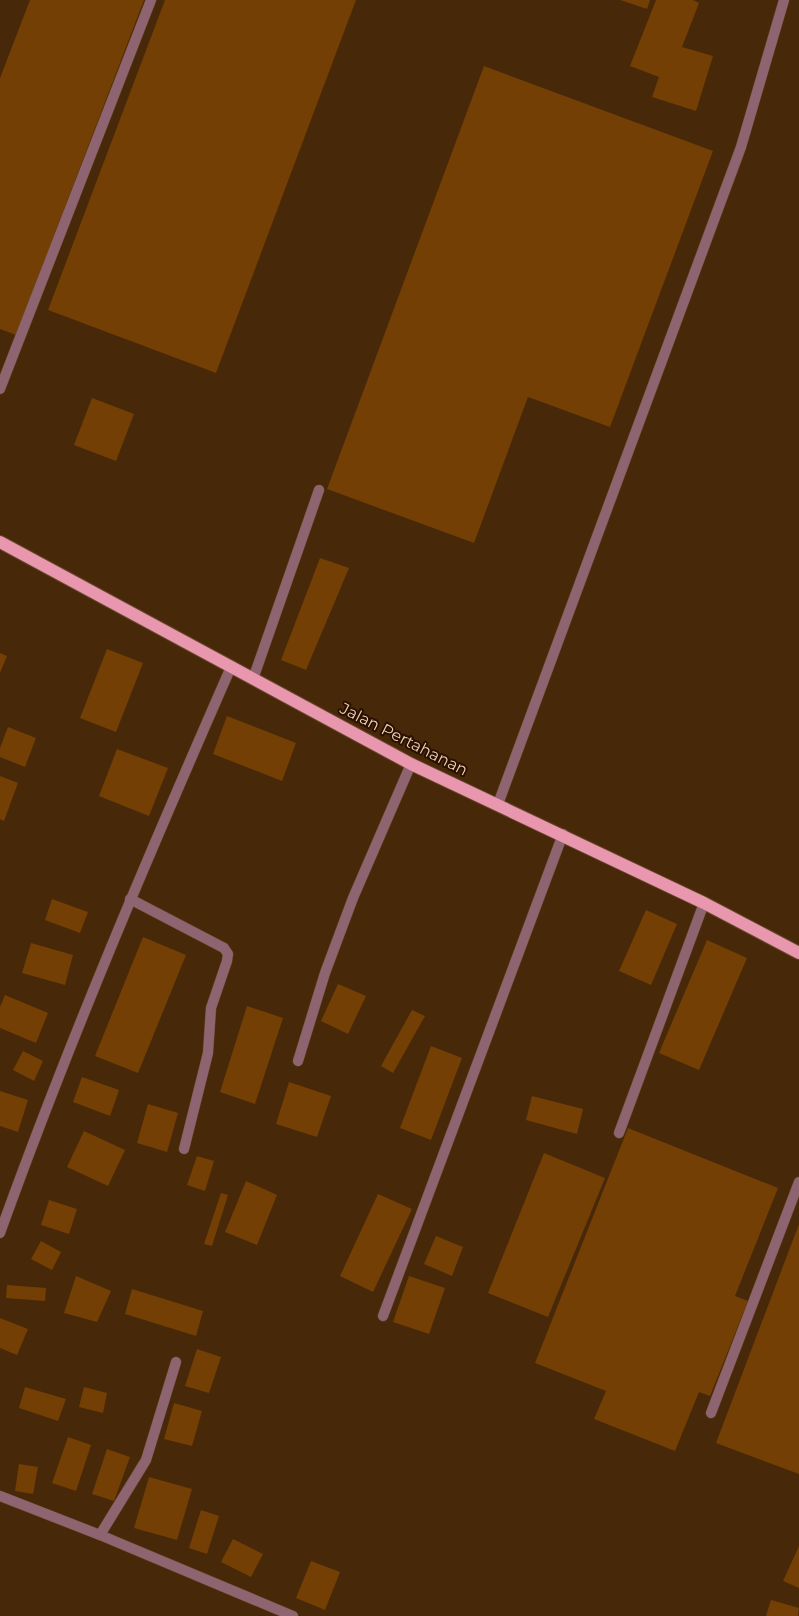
<svg xmlns="http://www.w3.org/2000/svg" width="799" height="1616" font-family="Montserrat,sans-serif">
  <rect width="100%" height="100%" fill="#472809"/>
  <g fill="#743f04">
    <polygon points="30,0 144,0 16,335 0,329 0,78"/>
    <polygon points="165,0 356,0 216,373 48,310"/>
    <polygon points="620,0 650,0 647,9"/>
    <polygon points="656,0 693,0 699,3 682,47 713,56 696,111 652,97 659,77 630,66"/>
    <polygon points="484,66 713,151 610,427 528,397 474,543 327,489"/>
    <polygon points="92,398 134,414 116,461 74,445"/>
    <polygon points="320,558 349,568 306,670 281,660"/>
    <polygon points="107,649 143,663 116,732 80,718"/>
    <polygon points="0,653 7,656 0,673"/>
    <polygon points="227,716 296,743 282,781 213,754"/>
    <polygon points="8,727 36,738 25,767 0,757 0,748"/>
    <polygon points="117,749 168,768 149,816 99,796"/>
    <polygon points="0,776 18,783 4,821 0,819"/>
    <polygon points="52,899 88,912 80,933 45,920"/>
    <polygon points="646,910 677,924 651,985 619,971"/>
    <polygon points="143,937 186,955 138,1073 95,1056"/>
    <polygon points="707,940 747,958 699,1070 659,1053"/>
    <polygon points="31,943 73,955 65,985 22,973"/>
    <polygon points="338,984 366,996 348,1034 321,1021"/>
    <polygon points="5,995 48,1013 36,1043 0,1028 0,1007"/>
    <polygon points="247,1006 283,1018 255,1104 220,1092"/>
    <polygon points="412,1010 425,1016 393,1073 381,1066"/>
    <polygon points="431,1046 462,1058 431,1140 400,1128"/>
    <polygon points="23,1051 43,1061 34,1081 13,1070"/>
    <polygon points="82,1077 119,1090 110,1116 73,1102"/>
    <polygon points="289,1082 331,1096 317,1137 276,1124"/>
    <polygon points="0,1091 28,1100 18,1132 0,1126"/>
    <polygon points="532,1096 583,1109 577,1134 526,1120"/>
    <polygon points="148,1104 178,1113 167,1152 137,1143"/>
    <polygon points="628,1128 778,1188 735,1296 748,1301 710,1396 699,1392 675,1451 594,1419 606,1391 535,1363"/>
    <polygon points="84,1131 125,1150 108,1186 67,1167"/>
    <polygon points="544,1153 605,1178 548,1317 488,1293"/>
    <polygon points="197,1156 214,1161 205,1191 187,1185"/>
    <polygon points="246,1181 277,1195 257,1245 225,1232"/>
    <polygon points="221,1193 228,1195 212,1246 204,1244"/>
    <polygon points="378,1194 412,1209 373,1292 340,1276"/>
    <polygon points="49,1200 77,1209 69,1234 41,1225"/>
    <polygon points="799,1224 799,1474 716,1443"/>
    <polygon points="436,1236 463,1247 452,1276 424,1264"/>
    <polygon points="41,1241 61,1252 52,1270 31,1259"/>
    <polygon points="76,1276 111,1291 97,1322 64,1313"/>
    <polygon points="409,1276 445,1288 429,1334 393,1322"/>
    <polygon points="7,1285 46,1288 45,1301 6,1298"/>
    <polygon points="132,1289 203,1311 196,1336 125,1314"/>
    <polygon points="0,1318 28,1329 17,1355 0,1348"/>
    <polygon points="197,1349 221,1357 209,1393 185,1386"/>
    <polygon points="25,1387 66,1399 58,1421 19,1408"/>
    <polygon points="84,1387 107,1393 103,1413 79,1407"/>
    <polygon points="174,1403 202,1411 192,1446 164,1439"/>
    <polygon points="68,1437 91,1445 76,1491 52,1483"/>
    <polygon points="107,1449 130,1457 114,1501 92,1494"/>
    <polygon points="19,1464 38,1467 33,1494 15,1491"/>
    <polygon points="149,1477 192,1489 177,1540 134,1528"/>
    <polygon points="201,1510 219,1516 207,1554 189,1548"/>
    <polygon points="233,1539 263,1554 251,1577 221,1562"/>
    <polygon points="799,1546 799,1588 783,1581"/>
    <polygon points="311,1561 340,1572 325,1610 296,1598"/>
    <polygon points="771,1600 799,1608 798,1616 766,1616"/>
  </g>
  <g fill="none" stroke-linecap="round" stroke-linejoin="round">
    <g stroke="#664628" stroke-width="11">
      <g id="service">
        <polyline points="0,389 151,0"/>
        <polyline points="498,804 741,147 784,0"/>
        <polyline points="711,1413 799,1182"/>
      </g>
    </g>
    <g stroke="#664628" stroke-width="11">
      <g id="minor">
        <polyline points="253,679 319,490"/>
        <polyline points="130,899 224,948 228,954 227,961 211,1008 208,1053 184,1149"/>
        <polyline points="298,1061 325,973 353,898 411,764"/>
        <polyline points="619,1133 704,903"/>
        <path d="M0 1233C69 1041 149 854 231 667"/>
        <polyline points="383,1316 563,834"/>
        <polyline points="0,1496 100,1535 293,1616"/>
        <polyline points="100,1535 146,1460 176,1362"/>
      </g>
    </g>
    <g stroke="#664628" stroke-width="14">
      <polyline id="primary" points="0,542 411,764 704,903 799,953"/>
    </g>
    <use href="#service" stroke="#8d6470" stroke-width="10"/>
    <use href="#minor" stroke="#8d6470" stroke-width="10"/>
    <use href="#primary" stroke="#e996af" stroke-width="12"/>
  </g>
  <g text-anchor="middle" dominant-baseline="central" stroke-width="4" stroke-linejoin="round" paint-order="stroke">
    <g font-size="16" fill="#f2d0b5" stroke="#291100">
      <text transform="translate(404 739) rotate(27)">Jalan Pertahanan</text>
    </g>
  </g>
</svg>
